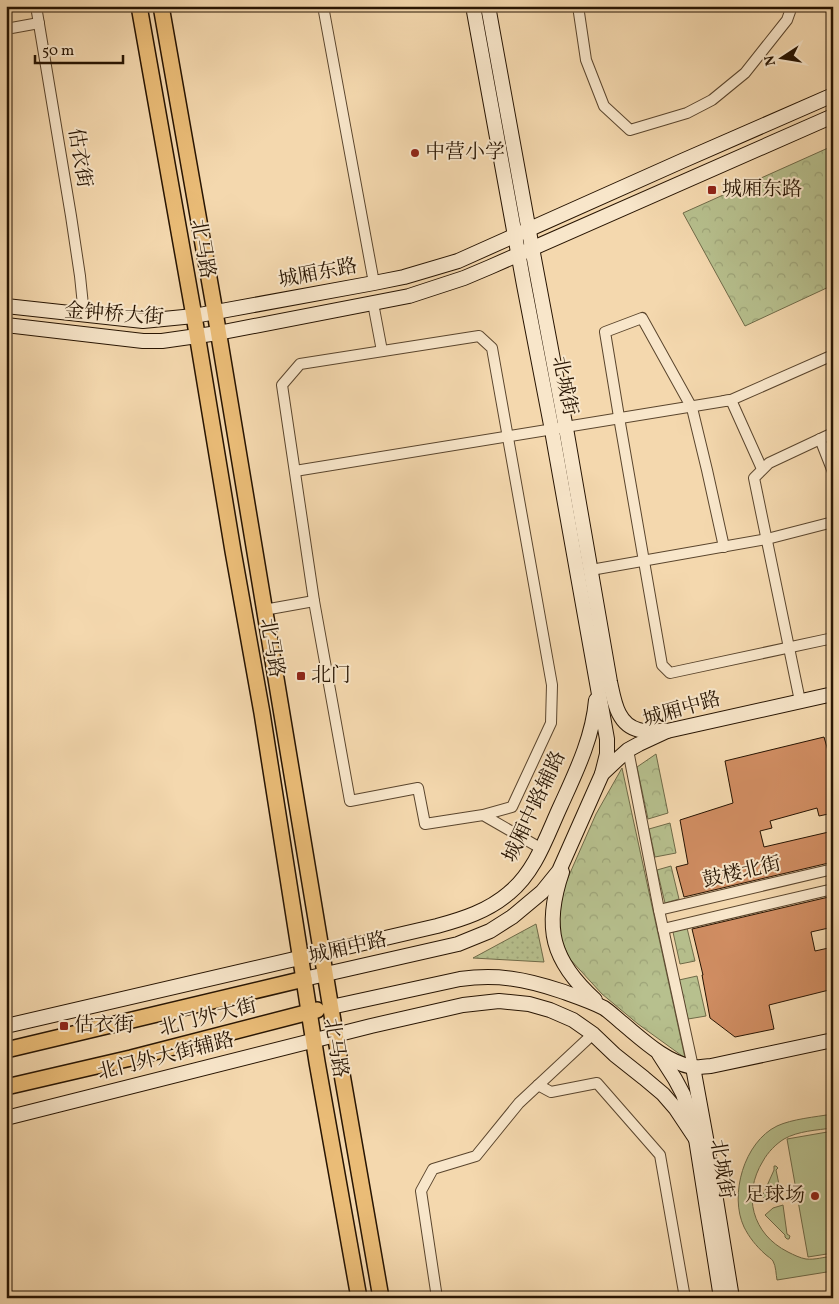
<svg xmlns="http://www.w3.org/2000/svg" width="839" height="1304" font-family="Vollkorn,'Noto Serif SC',serif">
  <defs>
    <pattern id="grass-dots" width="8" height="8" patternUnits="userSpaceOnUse" patternTransform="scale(1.25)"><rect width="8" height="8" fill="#b7c08e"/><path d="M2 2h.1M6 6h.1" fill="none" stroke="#9da479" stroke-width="1.8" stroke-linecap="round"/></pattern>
    <pattern id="forest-crowns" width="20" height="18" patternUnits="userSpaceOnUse" patternTransform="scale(1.25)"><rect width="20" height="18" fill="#b7c08e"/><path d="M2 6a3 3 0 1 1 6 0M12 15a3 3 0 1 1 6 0" fill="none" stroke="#9da479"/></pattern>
  </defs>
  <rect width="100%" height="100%" fill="#f4d8ae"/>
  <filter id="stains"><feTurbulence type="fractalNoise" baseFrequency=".004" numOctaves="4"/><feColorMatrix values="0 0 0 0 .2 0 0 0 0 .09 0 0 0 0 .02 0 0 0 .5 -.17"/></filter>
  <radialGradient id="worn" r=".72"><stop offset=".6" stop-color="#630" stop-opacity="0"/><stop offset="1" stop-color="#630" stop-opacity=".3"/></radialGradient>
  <polygon fill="url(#grass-dots)" stroke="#6f6a48" points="536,924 544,962 473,958"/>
  <g fill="url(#forest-crowns)" stroke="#6f6a48">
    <polygon points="828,148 833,157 833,285 745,326 683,213"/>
    <polygon points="656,754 668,813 648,819 637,767"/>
    <polygon points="622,768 685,1058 638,1024 602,994 569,958 561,939 559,914 563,889 596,814"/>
    <polygon points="670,823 676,853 655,857 649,829"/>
    <polygon points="671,866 679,899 665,903 657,870"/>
    <polygon points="687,928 695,961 680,964 673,932"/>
    <polygon points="697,976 706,1016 688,1019 679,980"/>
  </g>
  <g fill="#b7c08e" stroke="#6f6a48">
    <path d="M833 1114V1128C817 1130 798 1131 784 1139 776 1144 768 1152 763 1161 742 1195 752 1234 788 1252 794 1255 800 1258 806 1259 815 1260 824 1257 833 1256V1271L777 1280C776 1275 776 1266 773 1261 772 1259 767 1256 765 1254 756 1246 749 1237 744 1227 729 1195 744 1142 777 1126 792 1119 815 1117 833 1114Z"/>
    <polygon points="833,1131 833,1253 808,1257 787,1139"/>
    <polygon points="774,1166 776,1166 778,1168 776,1170 782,1199 772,1200 762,1197 774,1170"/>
    <polygon points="783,1205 787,1234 790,1236 789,1239 787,1239 785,1237 785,1235 765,1215 773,1208"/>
  </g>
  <g fill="#d08d62" stroke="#271402">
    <polygon points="824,737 833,768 833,813 819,816 817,808 770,821 772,828 760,831 764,847 833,831 833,862 684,897 676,867 688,864 680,820 733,803 725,761"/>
    <polygon points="833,896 833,927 811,932 815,951 833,947 833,989 769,1005 774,1029 735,1037 710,1018 702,975 703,975 692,929"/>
  </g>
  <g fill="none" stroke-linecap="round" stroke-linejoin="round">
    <g stroke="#5a452d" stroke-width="12">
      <g id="street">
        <polyline points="36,6 71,216 80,276 84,315"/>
        <polyline points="323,6 374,283"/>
        <polyline points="578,6 586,60 604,106 630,130 687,113 712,100 745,73 787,20 792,6"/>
        <polyline points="6,29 39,23"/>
        <polyline points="373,303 382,351"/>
        <polyline points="724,401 731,400 833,355"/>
        <polyline points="820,439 833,472"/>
        <polyline points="295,471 731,400 762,469"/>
        <polyline points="724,547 707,470 692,408 642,318 605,332 620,423 662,665 670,673 833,638"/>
        <polyline points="591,570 767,539 833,522"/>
        <polyline points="264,610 314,601"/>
        <polyline points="800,701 754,478 769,463 833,433"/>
        <polyline points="628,750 659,910 693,1067"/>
        <polyline points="483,815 512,807 551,723 552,685 492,348 479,336 300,364 282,385 314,601 350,801 418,788 425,824 483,815 542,849"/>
        <polyline points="659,910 833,869"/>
        <polyline points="663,929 833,889"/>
        <polyline points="538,1085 551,1092 597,1083 660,1155 685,1298"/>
        <polyline points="437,1298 421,1191 433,1169 476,1156 519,1103 593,1034"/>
      </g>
    </g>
    <g stroke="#271402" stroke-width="16">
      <g id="secondary">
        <polyline points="473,6 524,285 551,425 607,739 607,754 602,774"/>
        <path d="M488 6 532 248 567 434 610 682C614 700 617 725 639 730 648 732 658 731 667 731"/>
        <polyline points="6,306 143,321 194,316 374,283 404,277 458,261 682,161 833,95"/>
        <polyline points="6,325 143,341 162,341 218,333 409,296 464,278 490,267 833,116"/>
        <path d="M562 872C543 928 552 961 595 1000"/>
        <polyline points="304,979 458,944 490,931 512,917 542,892 559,871 602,774 619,758 628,750 639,744 667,731 833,694"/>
        <path d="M331 1007 460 979C498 974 525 979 561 991 575 996 590 1001 604 1008 610 1012 616 1018 621 1022 643 1040 664 1061 692 1067 698 1068 705 1066 711 1066L833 1040"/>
        <path d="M6 1026 437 926C463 919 488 911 509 893 536 871 547 835 561 805 576 772 593 737 596 700"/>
        <polyline points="659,1054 675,1079 683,1094 689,1112 696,1139 721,1298"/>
        <polyline points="693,1067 706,1138 732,1298"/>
        <polyline points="6,1118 371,1026 463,1005 499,1001 529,1004 550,1010 573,1020 593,1034 615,1055 644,1078 663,1094 676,1109 696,1139"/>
      </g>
    </g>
    <g stroke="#271402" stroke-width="18">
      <g id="primary">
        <polyline points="139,6 194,316 233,551 262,713 317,1062 359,1298"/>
        <polyline points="161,6 215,312 339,1057 381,1298"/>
        <polyline points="6,1050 304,979"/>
        <polyline points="6,1087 131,1058 317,1010"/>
      </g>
    </g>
    <use href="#street" stroke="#f8e6ca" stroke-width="10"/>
    <use href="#secondary" stroke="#f8e6ca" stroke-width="14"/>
    <use href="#primary" stroke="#eabc77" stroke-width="15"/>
  </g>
  <g fill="#8f2418" stroke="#f8e6ca" stroke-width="2">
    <circle cx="415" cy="153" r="5"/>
    <rect x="707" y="185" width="10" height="10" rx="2.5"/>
    <rect x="296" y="671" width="10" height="10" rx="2.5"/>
    <rect x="59" y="1021" width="10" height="10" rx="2.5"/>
    <circle cx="815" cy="1196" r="5"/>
  </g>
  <g text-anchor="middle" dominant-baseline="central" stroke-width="4" stroke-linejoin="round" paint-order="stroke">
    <g font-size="20" fill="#271402" stroke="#f8e6ca" text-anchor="start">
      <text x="425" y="153">中营小学</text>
      <text x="722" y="190">城厢东路</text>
      <text x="311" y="676">北门</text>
      <text x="74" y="1026">估衣街</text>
      <text x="805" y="1196" text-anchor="end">足球场</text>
    </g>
    <g font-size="20" fill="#271402" stroke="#f8e6ca">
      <text transform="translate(79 158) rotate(81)">估衣街</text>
      <text transform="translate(202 249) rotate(80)">北马路</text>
      <text transform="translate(318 274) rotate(-11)">城厢东路</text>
      <text transform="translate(114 315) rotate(4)">金钟桥大街</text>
      <text transform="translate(564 386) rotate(79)">北城街</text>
      <text transform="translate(271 648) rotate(80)">北马路</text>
      <text transform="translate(682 710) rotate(-16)">城厢中路</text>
      <text transform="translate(535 807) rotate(-65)">城厢中路辅路</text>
      <text transform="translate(742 873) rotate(-13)">鼓楼北街</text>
      <text transform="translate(348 949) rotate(-13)">城厢中路</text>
      <text transform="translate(208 1018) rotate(-14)">北门外大街</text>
      <text transform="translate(335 1048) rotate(81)">北马路</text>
      <text transform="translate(166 1057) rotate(-14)">北门外大街辅路</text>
      <text transform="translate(721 1169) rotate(81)">北城街</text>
    </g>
  </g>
  <rect width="839" height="1304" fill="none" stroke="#f4d8ae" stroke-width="25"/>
  <rect x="8" y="8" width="824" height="1289" fill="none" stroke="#271402" stroke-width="2.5"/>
  <rect x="12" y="12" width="814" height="1279" fill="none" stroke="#271402"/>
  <g transform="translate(782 58) rotate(258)" stroke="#f8e6ca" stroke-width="4" paint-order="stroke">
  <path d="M0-4L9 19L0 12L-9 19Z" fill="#271402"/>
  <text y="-8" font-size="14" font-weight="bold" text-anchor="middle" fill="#271402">N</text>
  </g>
  <path d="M35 55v8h88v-8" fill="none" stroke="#271402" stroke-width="2.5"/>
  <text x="42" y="55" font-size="15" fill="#271402" stroke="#f8e6ca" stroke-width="4" paint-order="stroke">50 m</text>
  <rect width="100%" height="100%" filter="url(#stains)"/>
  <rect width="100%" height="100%" fill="url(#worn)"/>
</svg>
